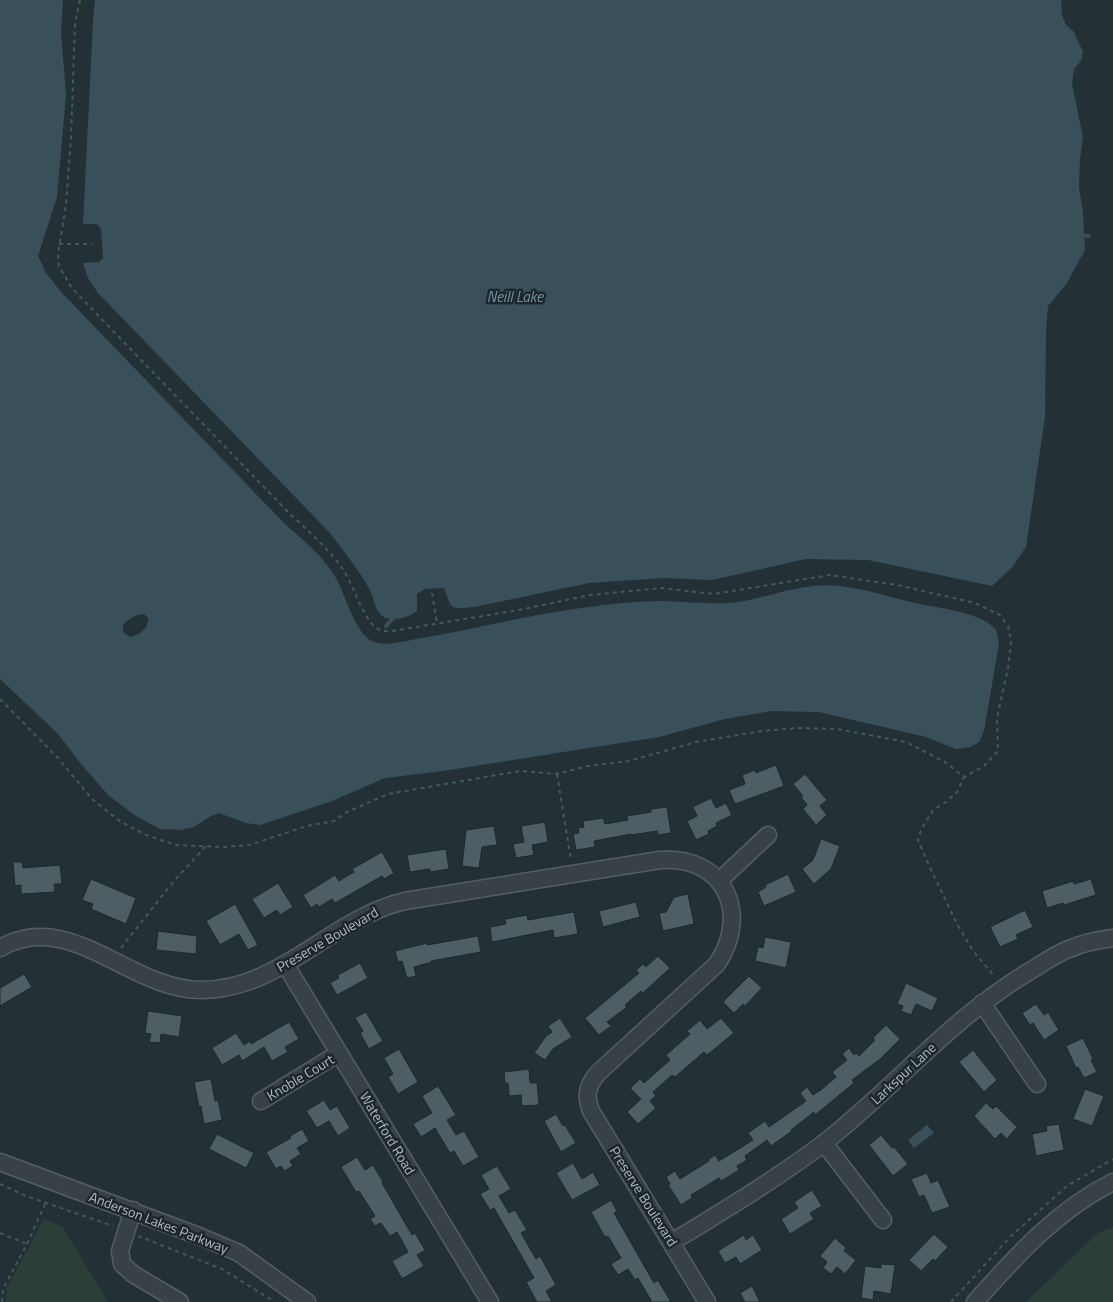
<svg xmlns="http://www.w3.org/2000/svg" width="1113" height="1302" font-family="'Titillium Web',sans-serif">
  <rect width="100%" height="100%" fill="#233036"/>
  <g fill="#2b3e38">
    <polygon points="44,1219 62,1226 108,1302 5,1302 7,1287"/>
    <polygon points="1113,1227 1113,1302 1026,1302 1098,1233"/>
  </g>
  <g fill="#39505b" fill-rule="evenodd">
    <path d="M0 0H63L61 31 66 95 57 197 38 256 46 273 62 293 283 522C302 539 323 556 336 578 345 594 356 636 374 642 388 647 408 640 422 638 475 629 528 615 581 608 609 604 637 601 665 601 687 602 708 604 730 603 758 600 785 589 813 586 851 582 887 598 924 605 942 608 984 614 995 629 998 633 998 639 999 644L984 731 979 742 970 747 956 749 926 737 819 712 772 711 725 719 659 737 443 771 385 778 332 801 260 825 246 823 219 813 211 816 194 827 181 830 160 829 136 816 109 796 81 764 58 734 0 679ZM144 614 148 618C149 629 139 635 130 637L123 632V625C130 618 134 615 144 614Z"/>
    <path d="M95 0H1061L1062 15 1066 25 1074 32 1083 52 1081 61 1074 69 1072 84 1083 137 1080 159 1079 187 1083 212 1085 250 1067 283 1048 306 1046 333 1045 417 1026 547 1013 566 992 586 868 560 806 559 712 580 664 578 589 583 474 607C450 609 452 610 444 588L425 589 417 594V611C410 617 393 622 384 617 375 612 374 599 370 590 359 570 344 552 330 533L98 293 88 278 83 263 99 262 103 258 101 229 97 224H83L93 20Z"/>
    <polygon points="927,1125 934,1133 914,1148 908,1140"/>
  </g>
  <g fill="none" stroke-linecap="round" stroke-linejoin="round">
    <g stroke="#39505b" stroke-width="4">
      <polyline points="1081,235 1089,236"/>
      <polyline points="386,626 396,615"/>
    </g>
  </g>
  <g fill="#4f5d64" stroke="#1e282d">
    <polygon points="776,765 784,786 735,804 729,790 745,784 742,775 755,770 756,773"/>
    <polygon points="805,774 827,800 820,806 827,815 816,825 803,809 807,805 801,797 803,796 793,784"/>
    <polygon points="711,798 716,808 726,803 732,815 716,823 717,826 708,831 709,834 696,840 687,821 697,816 693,807"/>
    <polygon points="667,807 671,833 658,835 657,831 631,835 631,834 594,841 595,847 576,850 573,834 579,833 578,828 584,827 583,821 603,818 605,824 628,820 627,816 651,812 651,809"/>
    <polygon points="545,822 548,842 532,845 534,855 516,858 513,844 524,842 521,826"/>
    <polygon points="494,826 497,845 482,847 479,868 462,866 466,830"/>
    <polygon points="821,839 840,846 831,869 814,884 802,869 813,860"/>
    <polygon points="446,849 449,869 430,872 430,869 410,872 407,855"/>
    <polygon points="382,852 394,873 384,879 382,876 335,903 332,899 319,907 317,904 311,908 303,895 335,875 339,881 354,872 352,869"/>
    <polygon points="13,862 22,862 23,868 60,865 62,884 54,884 55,892 21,894 21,885 15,886"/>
    <polygon points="788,874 796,892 764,906 758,892 766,887 765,885"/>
    <polygon points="91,879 136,898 126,924 91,909 93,904 82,900"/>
    <polygon points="1091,879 1096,895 1064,905 1063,903 1047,908 1042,891 1073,881 1074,884"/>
    <polygon points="278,883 293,907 280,915 277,910 264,918 252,899"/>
    <polygon points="688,894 694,924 663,931 659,913 666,912 674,897"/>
    <polygon points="636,902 640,917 603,927 599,911"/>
    <polygon points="235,904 258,945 248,950 239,934 220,945 206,921"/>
    <polygon points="1025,910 1033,927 1016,935 1018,939 1000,947 990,927"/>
    <polygon points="574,912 578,934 554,938 553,930 492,942 490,927 506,924 505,919 527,915 528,920"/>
    <polygon points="158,931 197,936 196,954 156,950"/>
    <polygon points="478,936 481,952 431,961 432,962 414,967 416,976 407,978 402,961 398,962 395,951 427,943 427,945"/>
    <polygon points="765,937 791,942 786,968 755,961 758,947 763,948"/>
    <polygon points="658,956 670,968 643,993 641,991 625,1005 627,1007 607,1022 611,1026 599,1035 585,1018 639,973 636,970 643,964 646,967"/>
    <polygon points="360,963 368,978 337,995 330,983 339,978 338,975"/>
    <polygon points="24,974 32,987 0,1006 0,988"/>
    <polygon points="749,976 762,988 745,1006 743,1004 734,1013 723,1002"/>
    <polygon points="906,983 938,998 932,1011 916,1004 911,1015 901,1011 903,1006 897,1004"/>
    <polygon points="1036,1004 1044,1015 1048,1012 1059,1030 1044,1040 1033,1023 1030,1025 1022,1013"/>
    <polygon points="148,1011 182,1016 179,1037 161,1034 160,1043 149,1042 151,1034 145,1033"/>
    <polygon points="366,1012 383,1041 369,1049 360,1033 363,1031 355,1018"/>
    <polygon points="560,1018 572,1037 553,1049 545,1060 534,1053 546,1036 552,1032 548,1026"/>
    <polygon points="721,1018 734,1033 707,1055 704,1052 675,1077 672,1075 653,1092 656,1096 650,1101 656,1108 638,1124 627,1112 641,1099 630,1088 640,1079 644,1083 670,1060 666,1055 690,1034 687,1031 700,1020 707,1029"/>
    <polygon points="289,1022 299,1039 285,1047 288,1052 272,1061 264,1047 242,1061 239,1055 222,1065 212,1048 236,1033 244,1045 250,1041 251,1044"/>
    <polygon points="886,1025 900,1039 880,1059 852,1080 854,1083 815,1115 814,1112 791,1130 792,1131 771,1146 767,1140 745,1156 747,1160 737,1166 739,1170 721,1181 719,1178 691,1195 692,1198 681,1205 668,1185 670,1184 666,1177 675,1171 680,1179 709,1161 708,1160 715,1155 719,1161 753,1140 748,1133 765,1121 769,1127 806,1101 800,1093 807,1087 813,1095 821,1090 836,1077 832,1072 847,1060 842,1054 849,1048 854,1055 856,1053 859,1056 875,1040 873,1038"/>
    <polygon points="1083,1038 1093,1059 1091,1060 1097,1072 1084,1078 1078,1067 1076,1068 1066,1046"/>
    <polygon points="399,1049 418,1082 398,1094 388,1077 393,1074 384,1058"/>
    <polygon points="973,1050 997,1080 984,1092 959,1062"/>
    <polygon points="529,1069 530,1083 537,1083 539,1105 522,1106 521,1095 509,1096 508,1083 505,1083 504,1072"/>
    <polygon points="211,1079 215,1101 218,1100 222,1120 204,1124 201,1106 199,1107 194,1082"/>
    <polygon points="438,1086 456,1115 447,1120 456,1135 464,1131 479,1157 463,1166 454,1151 450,1153 435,1128 421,1137 413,1124 432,1113 422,1096"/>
    <polygon points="1085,1089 1104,1096 1092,1126 1073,1119"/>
    <polygon points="324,1100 330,1110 337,1106 350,1128 338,1136 329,1121 317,1128 306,1111"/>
    <polygon points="986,1103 993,1109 996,1106 1017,1127 1007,1139 1001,1133 995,1139 974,1116"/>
    <polygon points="556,1114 563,1126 565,1125 576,1143 561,1152 544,1121"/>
    <polygon points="1059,1124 1064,1150 1036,1156 1032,1134 1047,1131 1046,1126"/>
    <polygon points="302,1129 309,1141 297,1148 301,1154 290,1161 293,1166 284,1171 281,1166 276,1169 266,1152 291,1138 290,1136"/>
    <polygon points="217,1134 254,1153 246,1168 209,1149"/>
    <polygon points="881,1135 892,1148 894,1147 908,1164 893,1176 869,1145"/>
    <polygon points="357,1157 365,1170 373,1165 383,1182 382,1183 412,1235 415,1233 425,1250 417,1255 424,1266 402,1279 392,1261 408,1252 397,1232 390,1236 381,1223 375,1226 370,1219 375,1216 359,1191 356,1192 341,1167"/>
    <polygon points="573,1163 582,1179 593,1172 600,1185 572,1200 556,1173"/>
    <polygon points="497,1166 511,1189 499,1196 509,1213 515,1210 527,1230 521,1233 536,1259 540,1256 556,1285 546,1291 552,1302 537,1302 526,1282 534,1278 494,1208 490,1210 480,1194 489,1189 481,1175"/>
    <polygon points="927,1173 931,1183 938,1180 950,1207 932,1213 924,1195 919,1197 911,1179"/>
    <polygon points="812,1190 822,1206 810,1213 814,1219 790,1234 781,1219 798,1208 794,1202"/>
    <polygon points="611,1200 617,1211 614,1213 654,1283 658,1280 671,1302 652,1302 638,1278 635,1280 628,1269 618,1275 611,1264 621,1258 608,1236 605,1237 591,1212"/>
    <polygon points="934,1234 948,1247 935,1261 933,1259 921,1271 909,1260"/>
    <polygon points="744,1235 746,1240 753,1235 762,1250 740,1264 736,1257 725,1263 718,1251"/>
    <polygon points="835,1238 846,1248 844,1251 856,1260 845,1274 837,1267 831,1274 823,1268 827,1262 820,1256"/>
    <polygon points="881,1264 895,1265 891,1294 874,1291 873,1300 861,1298 865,1266 881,1268"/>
    <polygon points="752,1286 760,1302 745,1302 740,1293"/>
  </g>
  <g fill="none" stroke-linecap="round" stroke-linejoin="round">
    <g stroke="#545f64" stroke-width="19">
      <g id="minor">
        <polyline points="719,881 768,835"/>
        <path d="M0 948C70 908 130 990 201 990 281 990 331 918 405 901L660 860C724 855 751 913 717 964L598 1073C587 1086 585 1095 591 1111L707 1302"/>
        <polyline points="285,964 490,1302"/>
        <polyline points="982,1003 1037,1084"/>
        <polyline points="261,1101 339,1053"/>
        <polyline points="824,1143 883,1220"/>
        <polyline points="0,1162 199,1236 239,1253 307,1302"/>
        <polyline points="133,1210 120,1251 122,1264 133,1274 180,1302"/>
        <path d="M672 1242C723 1211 776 1179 824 1143 895 1087 951 1018 1030 971 1042 964 1055 954 1069 949 1083 943 1098 940 1113 938"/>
        <path d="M975 1302C1017 1255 1056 1211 1113 1182"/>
      </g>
    </g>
    <g stroke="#475956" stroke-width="2" stroke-dasharray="4 4" stroke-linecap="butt">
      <path d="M80 0 75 23 71 138 66 205 58 254 59 266 71 287 90 307 288 512C307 530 327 547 342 568 354 585 360 612 374 626 379 631 385 631 392 631L519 610 590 595 661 588 714 594 830 575 897 585 975 603 1000 615 1008 626 1011 641 1008 668 997 718 998 751 984 766 964 777"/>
      <polyline points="59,244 92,244"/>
      <polyline points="432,593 437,624"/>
      <polyline points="0,699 58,758 92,799 121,822 146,835 176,845 223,847 249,845 307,826 334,821 347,812 388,794 520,771 557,774 588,766 629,761 696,742 762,731 798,728 837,729 906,742 945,762 964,777 957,792 946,802 933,810 921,830 918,840 926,859 957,924 974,952 995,977"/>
      <polyline points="557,774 571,860"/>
      <polyline points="121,948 173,882 206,846"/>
      <polyline points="0,1184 26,1196 113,1226"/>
      <polyline points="0,1233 27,1244"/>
      <polyline points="138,1236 222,1269 275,1302"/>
      <polyline points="2,1302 3,1289 27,1244 46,1202"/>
      <polyline points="951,1302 1010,1237 1067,1186 1113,1159"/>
    </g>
    <use href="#minor" stroke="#374147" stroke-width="16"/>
  </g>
  <g text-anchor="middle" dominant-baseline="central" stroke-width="5" stroke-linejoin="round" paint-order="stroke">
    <g font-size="14" fill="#b1bdc3" stroke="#1c262b">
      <text transform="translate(327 939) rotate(-30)">Preserve Boulevard</text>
      <text transform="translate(903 1073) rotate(-43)">Larkspur Lane</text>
      <text transform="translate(300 1077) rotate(-31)">Knoble Court</text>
      <text transform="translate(388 1133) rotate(59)">Waterford Road</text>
      <text transform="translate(644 1196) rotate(58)">Preserve Boulevard</text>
      <text transform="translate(159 1222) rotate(21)">Anderson Lakes Parkway</text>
    </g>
    <g font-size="15" font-style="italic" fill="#7595a3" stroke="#1c262b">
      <text x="515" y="296">Neill Lake</text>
    </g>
  </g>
</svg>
